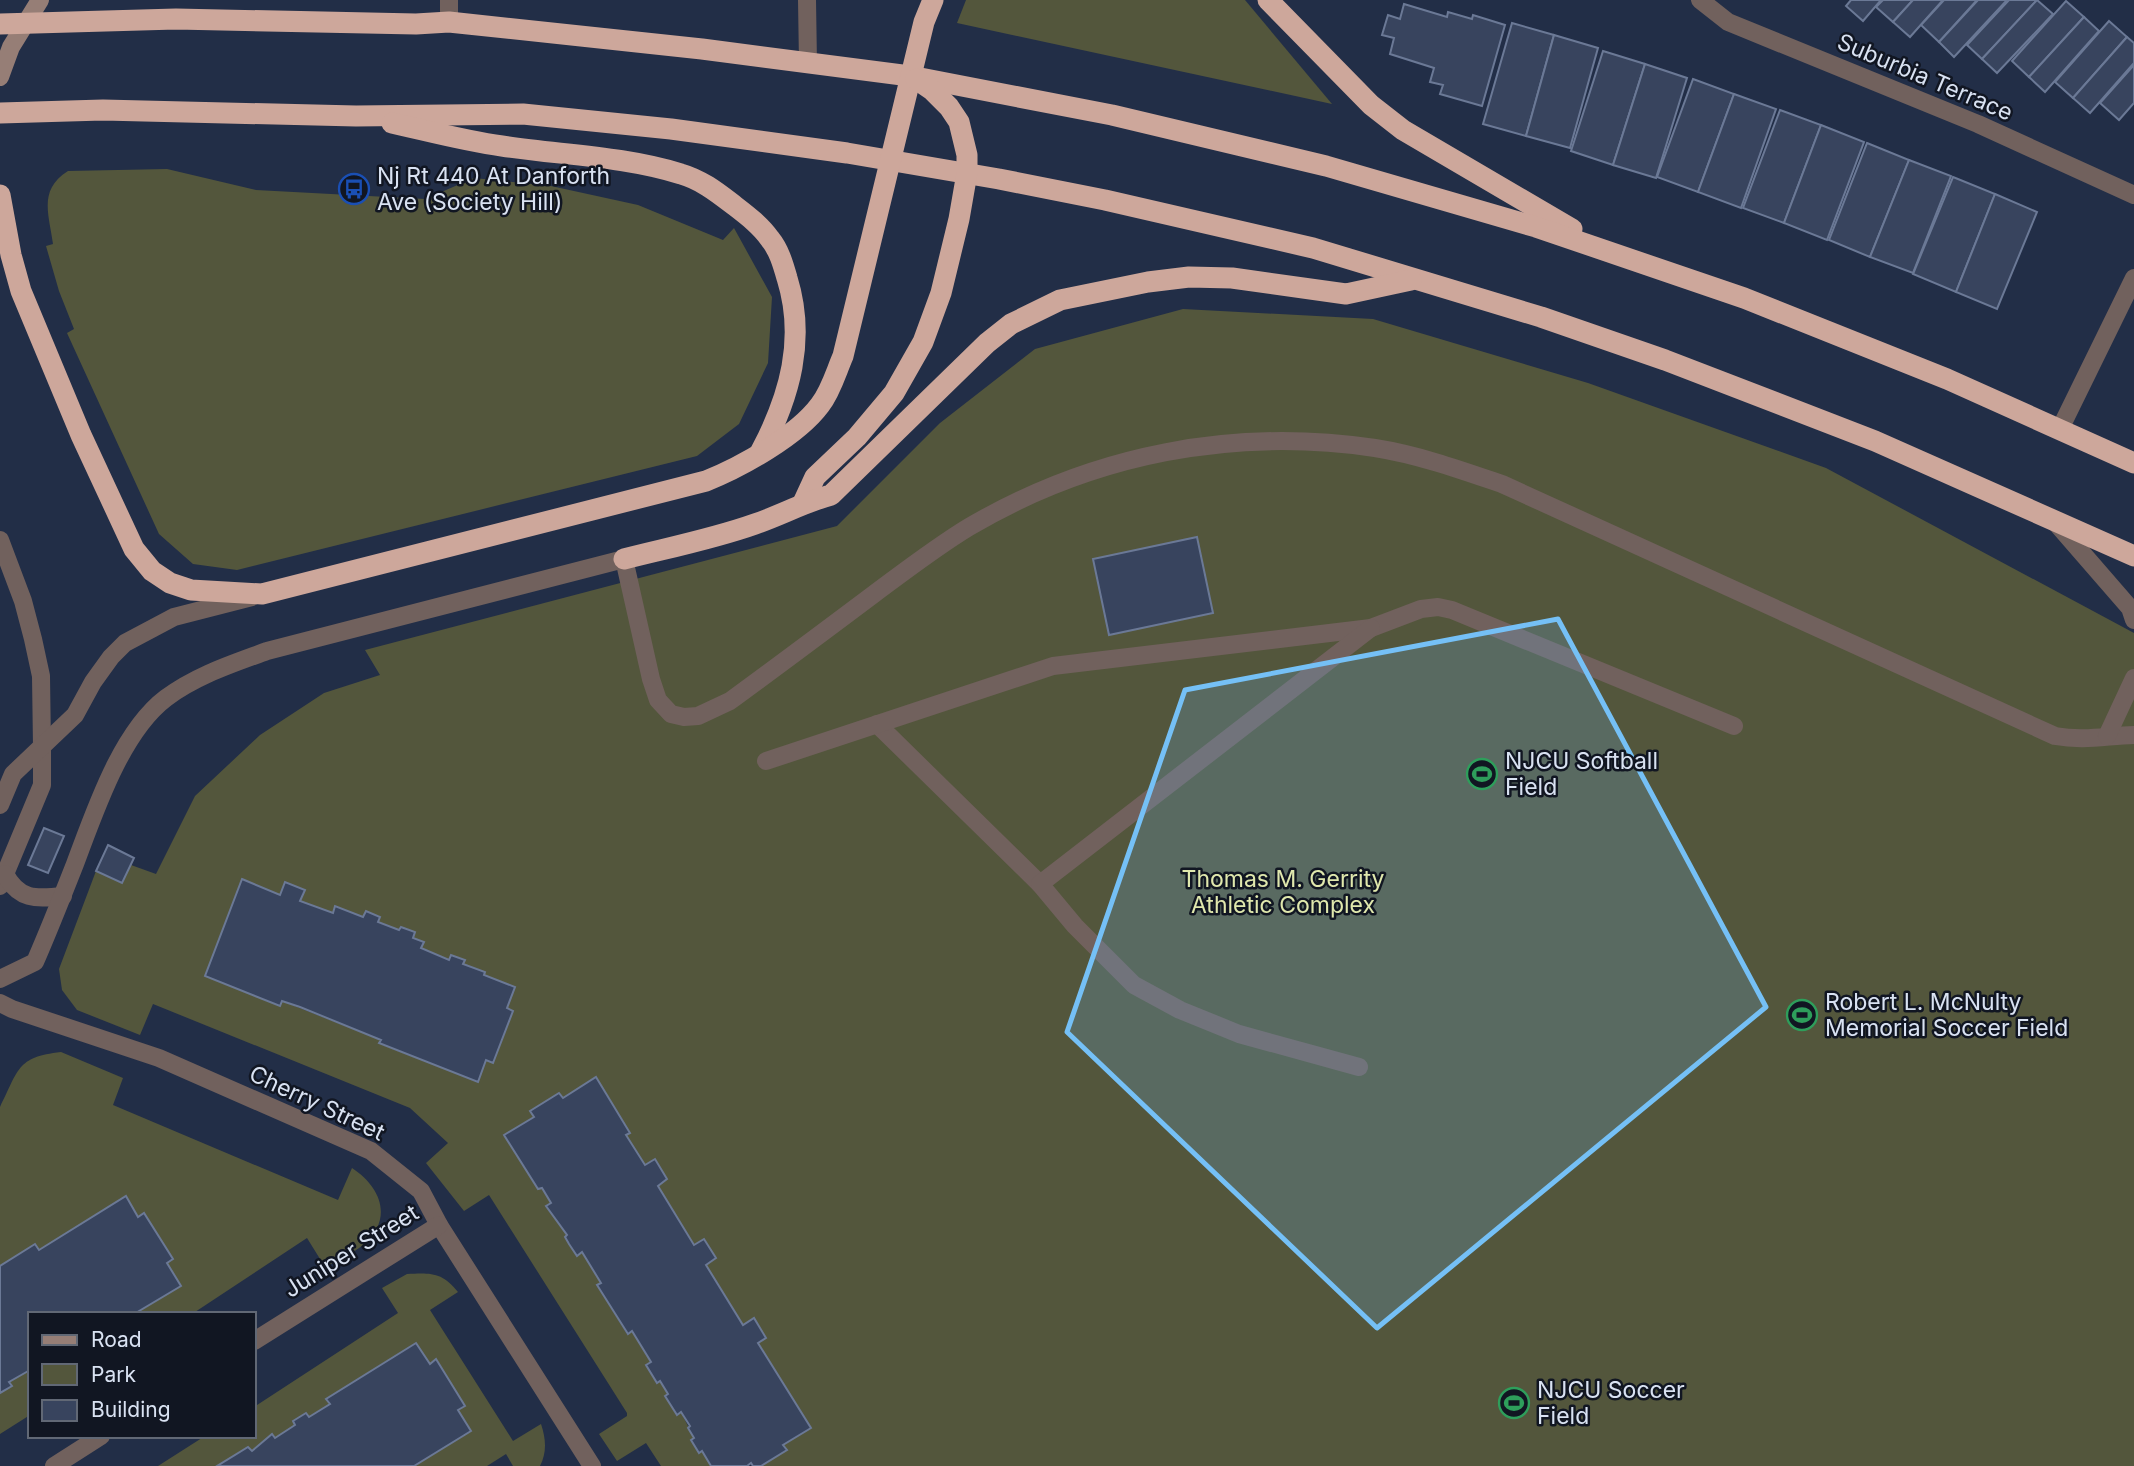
<svg xmlns="http://www.w3.org/2000/svg" width="2134" height="1466" font-family="Inter,sans-serif">
  <rect width="100%" height="100%" fill="#222e47"/>
  <g fill="#53563c" fill-rule="evenodd">
    <polygon points="966,0 1245,0 1332,104 957,23"/>
    <path d="M167 169 256 190 425 199 474 178 551 186 638 205 723 240 734 228 772 297 768 363 739 424 697 456 237 570 193 564 159 534 67 333 74 329 59 291 46 246 53 244C49 214 38 190 68 171Z"/>
    <path d="M1183 309 1373 319 1588 383 1826 468 2134 633V1466H761L786 1450 783 1445 810 1428 758 1343 766 1338 754 1319 743 1325 706 1265 716 1258 704 1240 694 1245 658 1186 667 1179 655 1159 645 1165 626 1135 629 1133 595 1078 563 1098 559 1093 530 1111 534 1117 505 1135 538 1189 542 1188 551 1203 546 1207 567 1235 565 1237 577 1255 582 1252 601 1283 597 1285 627 1334 632 1331 651 1362 646 1365 657 1383 660 1381 668 1394 665 1396 677 1415 681 1412 694 1438 691 1441 698 1452 702 1451 711 1466H661L646 1443 617 1461 599 1434 627 1416V1413L489 1195 464 1211 426 1163 448 1143 410 1108 153 1004 140 1035 77 1010 62 990 59 969 96 871 122 883 131 865 156 874 195 796 260 735 324 693 380 675 365 650 837 526 940 423 1035 349ZM242 880 280 895 286 882 304 890 300 901 333 913 363 917 399 930 401 927 415 932 413 938 424 942 421 948 449 960 451 955 464 960 463 964 484 972V975L515 987 507 1008 513 1011 493 1063 486 1060 478 1082 380 1044 381 1040 282 1001 280 1006 205 976Z"/>
    <path d="M61 1052 123 1078 113 1105 338 1200 352 1168C381 1187 394 1219 363 1245 352 1254 338 1260 325 1267L307 1238 192 1314H30V1415L0 1434V1107C19 1070 16 1057 61 1052Z"/>
    <path d="M407 1274C431 1273 442 1272 458 1292L430 1310 513 1441 541 1424C546 1439 547 1452 540 1466H513L506 1454 487 1466H414L471 1430 458 1410 435 1360 430 1364 416 1343 327 1398 330 1404 328 1405 275 1438 272 1435 252 1451 248 1447 217 1466H158L205 1436H254V1407L398 1313 382 1288Z"/>
  </g>
  <g fill="#38445e" stroke="#6b7996" stroke-width="2">
    <polygon points="1851,0 1881,0 1863,21 1846,6"/>
    <polygon points="1883,0 1913,0 1893,22 1876,7"/>
    <polygon points="1913,0 1943,0 1910,37 1893,22"/>
    <polygon points="1944,0 1977,0 1939,42 1921,25"/>
    <polygon points="1978,0 2007,0 1954,57 1939,42"/>
    <polygon points="2009,0 2037,0 1982,59 1967,45"/>
    <polygon points="2037,0 2053,14 1997,73 1982,59"/>
    <polygon points="2066,1 2084,17 2029,77 2012,61"/>
    <polygon points="1404,4 1447,17 1448,12 1472,19 1473,15 1505,25 1482,106 1440,94 1443,85 1430,82 1434,68 1390,54 1394,38 1382,35 1388,15 1400,19"/>
    <polygon points="2084,17 2099,31 2045,92 2029,77"/>
    <polygon points="2109,21 2127,37 2073,98 2055,82"/>
    <polygon points="1512,23 1554,35 1526,136 1483,124"/>
    <polygon points="1554,35 1598,48 1570,148 1526,136"/>
    <polygon points="2127,37 2134,43 2134,63 2090,113 2073,98"/>
    <polygon points="1603,51 1645,64 1613,165 1571,151"/>
    <polygon points="1645,64 1687,78 1656,178 1613,165"/>
    <polygon points="2134,65 2134,103 2119,120 2100,103"/>
    <polygon points="1693,79 1734,94 1698,192 1657,177"/>
    <polygon points="1734,94 1776,109 1741,208 1698,192"/>
    <polygon points="1780,110 1821,125 1784,223 1743,208"/>
    <polygon points="1821,125 1864,142 1827,240 1784,223"/>
    <polygon points="1867,143 1909,160 1870,257 1829,240"/>
    <polygon points="1909,160 1951,176 1913,273 1870,257"/>
    <polygon points="1953,177 1995,194 1956,292 1913,274"/>
    <rect x="342" y="185" width="21" height="8"/>
    <polygon points="1995,194 2037,212 1997,309 1956,292"/>
    <polygon points="1197,537 1213,613 1109,635 1093,559"/>
    <polygon points="44,828 64,836 48,873 28,865"/>
    <polygon points="108,845 134,858 122,883 96,871"/>
    <polygon points="242,879 280,895 285,882 305,890 300,901 333,913 335,906 363,917 366,911 380,917 378,922 399,930 401,927 415,932 413,938 424,942 421,948 449,960 451,955 465,960 463,964 485,972 484,975 515,987 507,1008 513,1011 493,1063 486,1060 478,1082 379,1043 381,1040 300,1007 282,1001 280,1006 205,976"/>
    <polygon points="596,1077 630,1133 626,1135 645,1165 655,1159 667,1179 658,1186 694,1245 704,1239 716,1258 706,1265 743,1325 754,1318 766,1338 758,1343 811,1428 783,1445 787,1450 761,1466 753,1466 751,1463 747,1466 711,1466 702,1451 699,1453 691,1440 694,1438 688,1428 690,1426 681,1412 677,1415 665,1396 668,1394 660,1381 657,1383 646,1365 651,1362 632,1331 628,1334 597,1285 601,1283 582,1252 577,1256 569,1244 565,1237 567,1235 546,1206 551,1203 542,1188 538,1189 504,1135 534,1117 530,1111 559,1093 563,1098"/>
    <polygon points="126,1196 138,1217 144,1213 173,1259 167,1263 181,1286 134,1314 30,1314 30,1370 9,1382 12,1386 0,1393 0,1266 35,1244 39,1250"/>
    <polygon points="416,1343 430,1364 436,1359 449,1380 465,1406 458,1410 471,1431 414,1466 217,1466 248,1447 252,1451 272,1434 275,1438 295,1425 293,1421 306,1413 309,1417 330,1404 326,1399"/>
  </g>
  <g fill="none" stroke-linecap="round" stroke-linejoin="round">
    <g stroke="#71615d" stroke-width="18">
      <polyline points="449,0 449,22"/>
      <polyline points="807,0 808,63"/>
      <polyline points="2057,524 2130,608 2134,620"/>
      <path d="M624 559 651 679 658 700 671 714 684 717 698 716 730 701C778 666 826 630 874 594 905 571 936 547 969 527 1093 454 1234 427 1375 448 1419 455 1461 470 1502 484L2055 736C2084 741 2105 736 2134 735"/>
      <polyline points="877,724 1040,884"/>
      <polyline points="2107,736 2134,678"/>
      <polyline points="766,761 1053,666 1371,628 1421,609 1438,607 1452,610 1734,726"/>
      <polyline points="0,1003 12,1009 159,1058 371,1151 421,1191 439,1225 592,1466"/>
      <polyline points="1359,1067 1239,1034 1180,1010 1134,985 1075,926 1040,884 1371,628"/>
      <polyline points="254,1341 439,1225"/>
      <polyline points="54,1466 101,1436"/>
    </g>
    <g stroke="#71615d" stroke-width="18">
      <polyline points="1700,0 1728,22 1978,124 2134,195"/>
      <polyline points="2060,429 2134,278"/>
      <polyline points="0,540 23,601 33,639 41,676 42,747 42,785 0,886"/>
      <polyline points="0,805 13,774 75,715 93,682 111,657 125,643 174,617 252,597"/>
      <path d="M5 874C19 900 35 899 63 896"/>
      <path d="M0 979 35 962C49 930 62 897 75 864 95 811 121 732 166 698 197 675 232 664 267 651L624 559"/>
    </g>
    <polyline stroke="#967e76" stroke-width="18" points="0,77 11,47 40,0"/>
    <g stroke="#cda79b" stroke-width="21">
      <polyline points="1268,0 1371,105 1403,130 1572,229"/>
      <polyline points="0,24 176,19 416,24 449,22 702,49 910,76 1112,115 1326,166 1536,227 1744,298 1947,379 2134,463"/>
      <polyline points="0,113 103,110 356,116 523,114 671,129 847,153 999,179 1105,200 1313,248 1541,317 1665,360 1875,441 2134,556"/>
      <path d="M392 123C428 131 465 141 502 146 560 155 624 156 681 174 702 180 718 193 735 206 748 216 761 226 770 239 779 250 783 264 787 278 806 339 790 396 761 451"/>
      <path d="M0 195 11 255 21 291 81 435 134 549 152 571 170 583 191 590 262 594 706 481C741 467 797 436 820 405 831 391 836 372 843 356L924 22 933 0"/>
      <polyline points="803,503 815,477 857,437 894,393 923,342 941,293 959,219 967,173 967,155 959,122 949,107 932,90 916,79"/>
      <path d="M624 559C667 548 713 539 755 524 781 515 805 502 831 495L987 343 1011 324 1060 300 1148 282 1189 277 1232 278 1346 294 1411 280"/>
    </g>
  </g>
  <path fill="#75c0f6" fill-opacity="0.2" stroke="#75c0f6" stroke-width="5" stroke-linejoin="round" d="M1558 619 1766 1007 1377 1328 1067 1032 1185 690Z"/>
  <defs>
    <g id="bus-ring" transform="scale(1.575)"><circle r="9.5" fill="#111622" stroke="#1a4fb4" stroke-width="1.5"/><path d="M-5-6H5V4H4V6H2V4H-2V6H-4V4H-5ZM-3.5-4V0h7V-4ZM-3.5 1.2v1.5H-2V1.2ZM2 1.2v1.5H3.5V1.2Z" fill="#1a4fb4"/></g>
    <g id="stadium-ring" transform="scale(1.575)"><circle r="9.5" fill="#111622" stroke="#2e9e5b" stroke-width="1.5"/><path d="M0-5a6.5 5 0 1 0 0 10a6.5 5 0 1 0 0-10ZM-3.5-1.8h7v3.6h-7Z" fill="#2e9e5b"/></g>
  </defs>
  <g fill-rule="evenodd">
    <use href="#bus-ring" x="354" y="189"/>
    <use href="#stadium-ring" x="1482" y="774"/>
    <use href="#stadium-ring" x="1802" y="1015"/>
    <use href="#stadium-ring" x="1514" y="1403"/>
  </g>
  <g text-anchor="middle" dominant-baseline="central" stroke-width="5" stroke-linejoin="round" paint-order="stroke">
    <g font-size="23" fill="#d9e2f2" stroke="#111622">
      <text transform="translate(1925 77) rotate(23)">Suburbia Terrace</text>
      <text transform="translate(317 1103) rotate(25)">Cherry Street</text>
      <text transform="translate(351 1251) rotate(-32)">Juniper Street</text>
    </g>
    <g font-size="23" fill="#d9e2f2" stroke="#111622" text-anchor="start">
      <text x="377" y="176">Nj Rt 440 At Danforth<tspan x="377" dy="26">Ave (Society Hill)</tspan></text>
      <text x="1505" y="761">NJCU Softball<tspan x="1505" dy="26">Field</tspan></text>
      <text x="1825" y="1002">Robert L. McNulty<tspan x="1825" dy="26">Memorial Soccer Field</tspan></text>
      <text x="1537" y="1390">NJCU Soccer<tspan x="1537" dy="26">Field</tspan></text>
    </g>
    <g font-size="23" fill="#e0e8ad" stroke="#111622">
      <text x="1283" y="879">Thomas M. Gerrity<tspan x="1283" dy="26">Athletic Complex</tspan></text>
    </g>
  </g>
  <rect x="28" y="1312" width="228" height="126" fill="#111622" stroke="#616875" stroke-width="2"/>
  <rect x="42" y="1335" width="35" height="10" fill="#967e76" stroke="#616875" stroke-width="2"/>
  <text x="91" y="1347" font-size="21" fill="#d9e2f2">Road</text>
  <rect x="42" y="1364" width="35" height="21" fill="#53563c" stroke="#616875" stroke-width="2"/>
  <text x="91" y="1382" font-size="21" fill="#d9e2f2">Park</text>
  <rect x="42" y="1400" width="35" height="21" fill="#38445e" stroke="#616875" stroke-width="2"/>
  <text x="91" y="1417" font-size="21" fill="#d9e2f2">Building</text>
</svg>
